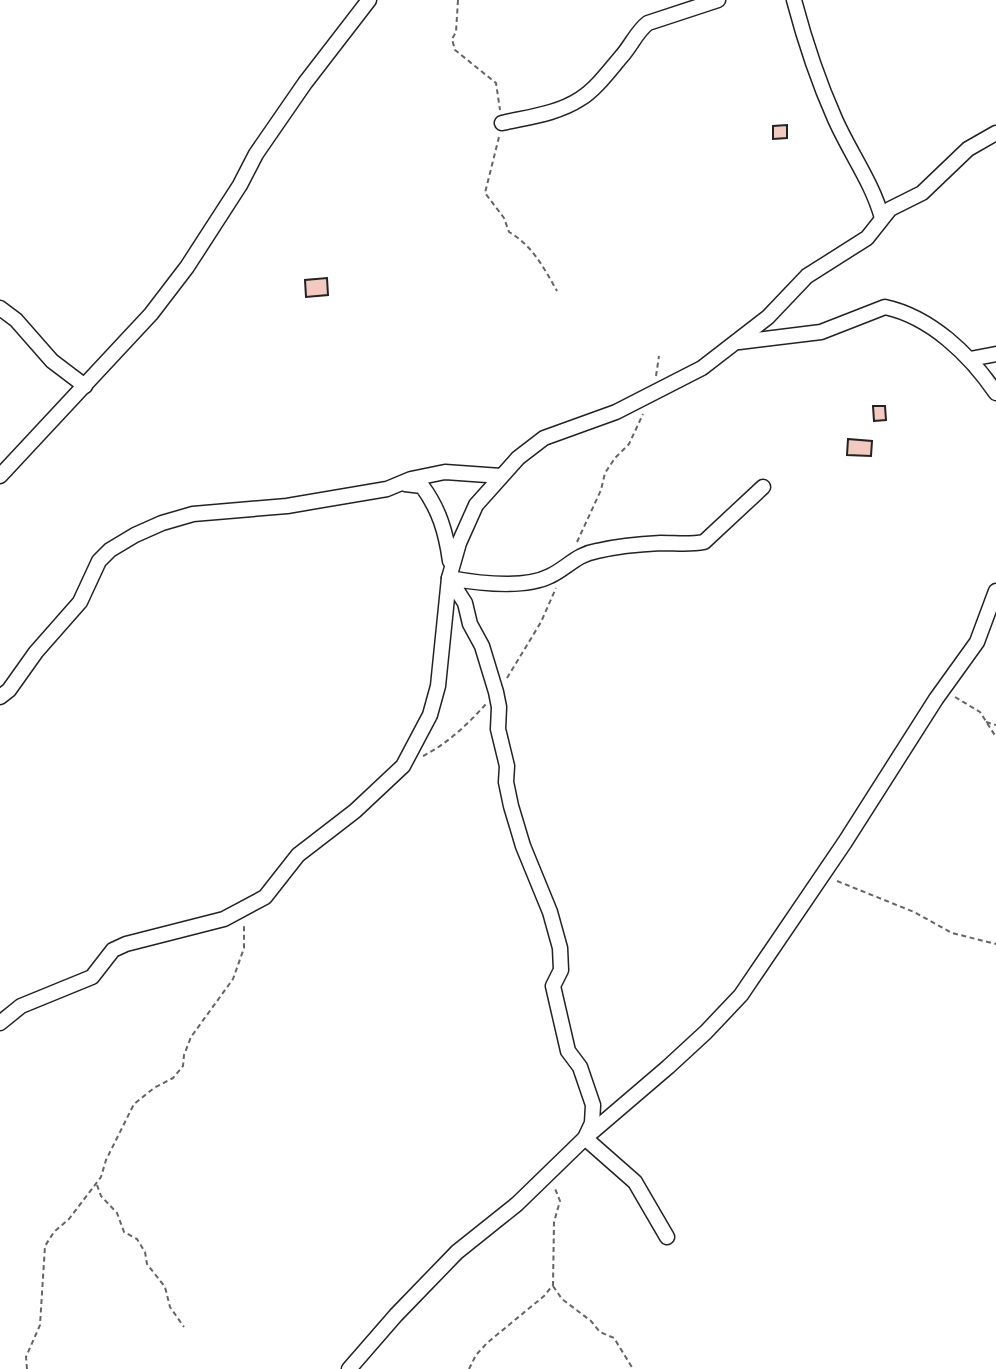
<svg xmlns="http://www.w3.org/2000/svg" width="996" height="1369" font-family="Figtree,sans-serif">
  <rect width="100%" height="100%" fill="#fff"/>
  <g fill="#f3c9c0" stroke="#222" stroke-width="2">
    <polygon points="787,125 787,138 773,139 773,126"/>
    <polygon points="327,278 328,295 306,297 305,280"/>
    <polygon points="873,406 885,406 886,420 874,421"/>
    <polygon points="848,439 872,441 871,456 847,455"/>
  </g>
  <g fill="none" stroke-linecap="round" stroke-linejoin="round">
    <g stroke="#222" stroke-width="17">
      <g id="minor">
        <path d="M794 0C804 38 819 83 835 119 850 153 872 182 882 218"/>
        <path d="M502 123C528 117 557 114 580 99 596 89 609 71 621 57 631 46 637 31 648 23L718 0"/>
        <polyline points="0,308 16,320 52,361 85,386"/>
        <path d="M739 342 821 332 885 307C931 317 970 355 996 393"/>
        <polyline points="970,359 996,354"/>
        <polyline points="0,476 151,314 187,267 240,185 256,154 305,83 369,0"/>
        <path d="M405 484 422 486C439 509 446 532 450 561"/>
        <polyline points="0,697 9,690 36,652 80,602 99,561 110,550 135,535 162,523 193,514 287,506 387,489 411,479 445,472 501,476"/>
        <polyline points="0,1023 21,1006 92,977 113,950 126,944 224,919 265,897 298,855 355,811 403,766 430,715 438,686 449,578 459,543 476,505 518,458 544,438 616,412 702,368 768,317 807,276 867,238 890,209 922,193 968,149 996,133"/>
        <path d="M667 1237 635 1182 585 1138 592 1123 593 1105 580 1067 568 1051 553 986 561 970 560 948 550 912 523 846 511 806 506 782 507 766 498 729 499 707 496 692 482 646 470 624 465 603 449 578C477 583 524 589 550 576 567 568 577 554 597 551 618 546 640 544 661 543 676 543 689 545 704 542L763 487"/>
        <polyline points="349,1369 396,1315 457,1252 517,1204 585,1138 668,1067 706,1032 741,995 845,842 936,699 977,642 996,591"/>
      </g>
    </g>
    <g stroke="#646464" stroke-width="2" stroke-dasharray="5 3.5" stroke-linecap="butt">
      <polyline points="458,0 456,32 452,39 455,50 496,83 500,110"/>
      <path d="M499 137 485 193 504 218 509 232C532 245 544 268 557 291"/>
      <polyline points="656,376 659,356"/>
      <polyline points="577,542 601,490 605,473 615,458 629,444 643,414"/>
      <polyline points="507,678 541,622 556,588"/>
      <polyline points="955,697 980,712 996,737"/>
      <polyline points="986,722 996,725"/>
      <path d="M423 756C447 744 468 724 486 704"/>
      <polyline points="837,881 914,912 952,933 996,944"/>
      <polyline points="97,1185 101,1196 117,1213 124,1232 137,1239 145,1252 147,1264 165,1287 170,1307 184,1327"/>
      <polyline points="553,1286 562,1299 591,1321 600,1332 614,1338 633,1369"/>
      <polyline points="27,1369 26,1357 40,1325 45,1246 54,1232 69,1219 101,1177 106,1160 134,1104 154,1088 173,1078 183,1066 184,1055 191,1037 233,979 244,948 244,923"/>
      <polyline points="469,1369 476,1355 487,1343 544,1296 553,1285 554,1222 560,1201 554,1186"/>
    </g>
    <use href="#minor" stroke="#fff" stroke-width="14"/>
  </g>
</svg>
